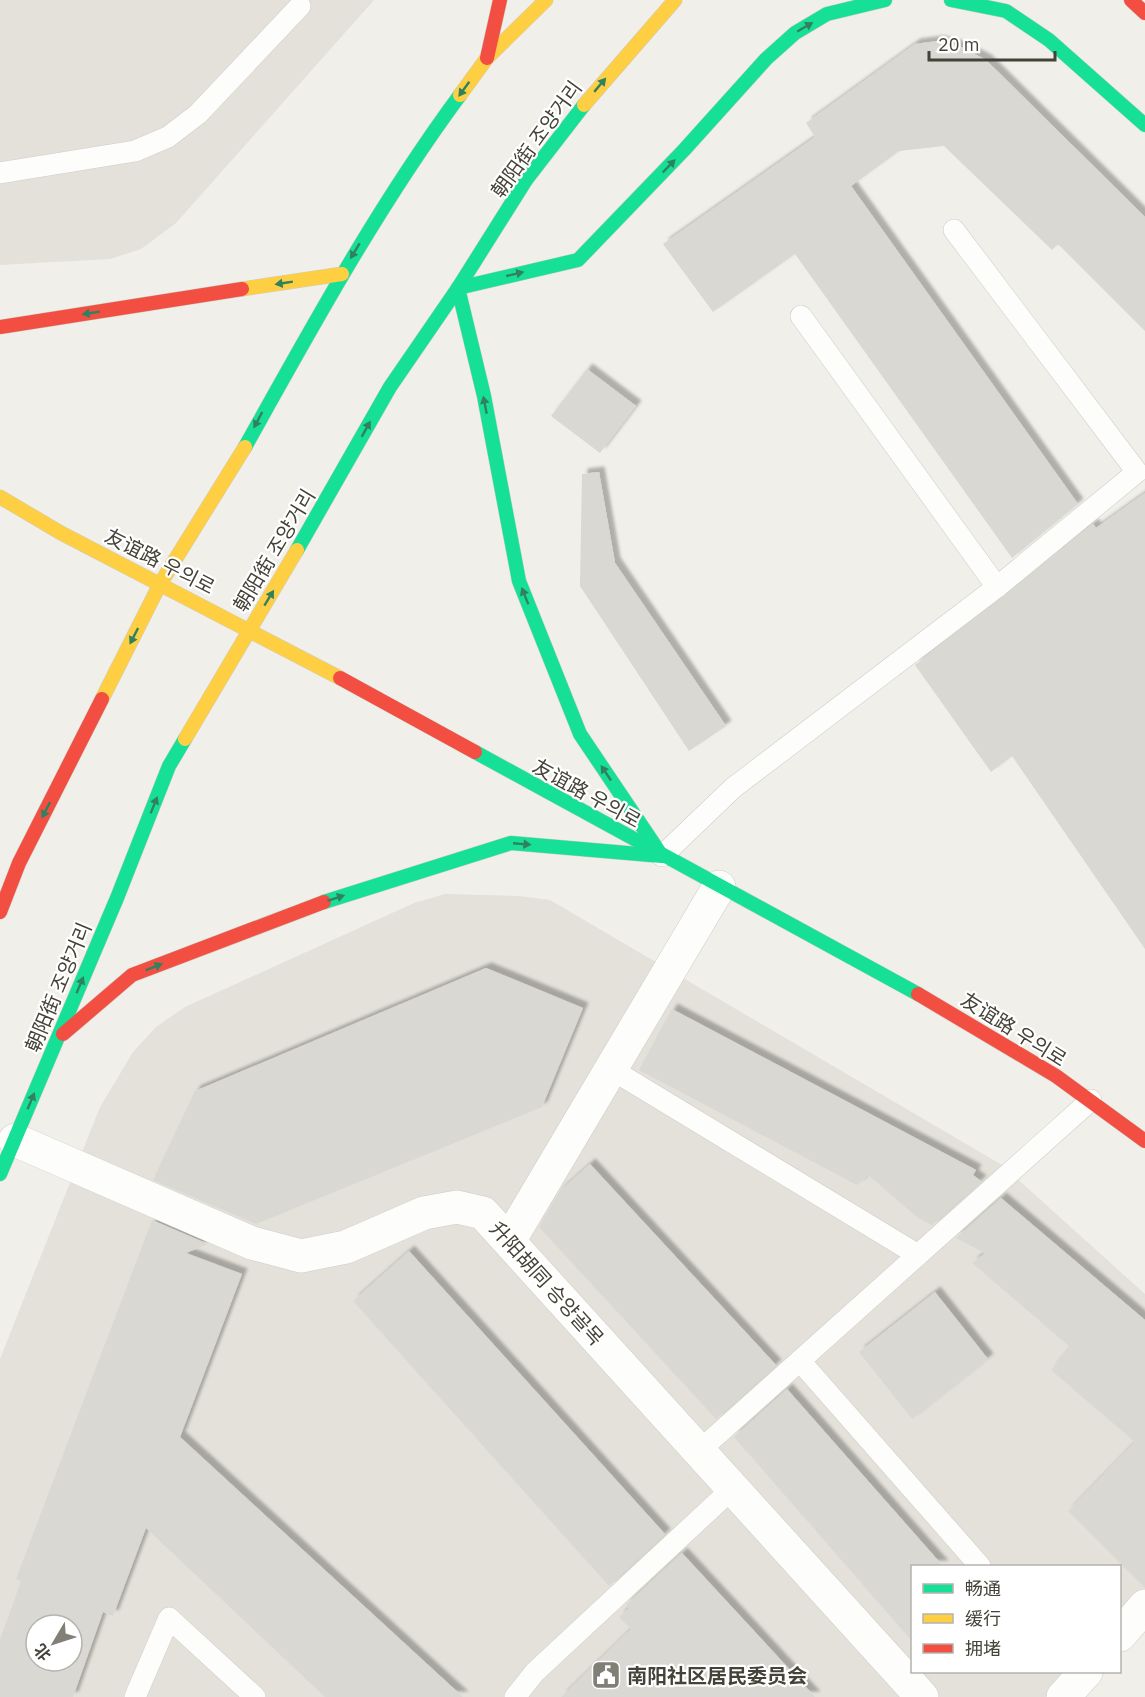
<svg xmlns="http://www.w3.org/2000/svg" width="1145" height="1697" font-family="'IBM Plex Sans','Noto Sans SC','Noto Sans KR',sans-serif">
  <defs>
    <filter id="shadow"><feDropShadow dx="5.5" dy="-5.5" stdDeviation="1.5" flood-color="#0004"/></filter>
  </defs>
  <rect width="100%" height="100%" fill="#f0efea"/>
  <g fill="#e3e1d9" fill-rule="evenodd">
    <polygon points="0,0 374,0 176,223 141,249 110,259 0,265"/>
    <path d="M445 894 519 896 550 900 1002 1165 1145 1294V1601L1120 1631V1566H912V1672H1085L1063 1697H0V1359L100 1107 133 1052 156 1027 185 1007 414 903ZM36 1625H72V1661H36Z"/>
  </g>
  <g fill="#d9d8d3" fill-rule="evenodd" filter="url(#shadow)">
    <polygon points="938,41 961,47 986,60 1145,217 1145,331 1058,244 1052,250 944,146 899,151 851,186 1078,504 1012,558 795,254 713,312 663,244 815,137 806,123 915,44"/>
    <polygon points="587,369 636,406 600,453 551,416"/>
    <polygon points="599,472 615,563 726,726 689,751 580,586 582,474"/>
    <polygon points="1145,493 1145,949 1012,756 991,772 915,665 1093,524 1096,528"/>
    <polygon points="486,968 583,1008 542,1107 256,1224 153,1180 195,1091"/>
    <polygon points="672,1009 976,1170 973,1175 981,1181 932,1225 918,1218 868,1175 857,1185 639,1070"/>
    <polygon points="590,1164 776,1365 716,1419 539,1227 560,1191"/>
    <polygon points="1001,1198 1145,1320 1145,1588 1068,1511 1135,1442 1051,1370 1070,1347 972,1263 985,1253 956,1238"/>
    <path d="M152 1220 208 1244 186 1253 242 1274 180 1437 463 1697H325L146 1528 113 1616 103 1612 73 1697H0V1640L21 1581 16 1579ZM36 1625H72V1661H36Z"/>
    <polygon points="409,1251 665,1534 609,1586 353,1301"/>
    <polygon points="935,1292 988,1359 912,1419 859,1352"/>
    <polygon points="787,1389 943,1566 912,1566 912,1641 734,1437"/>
    <polygon points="682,1553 815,1697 561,1697 631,1629 619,1617 629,1608 626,1605"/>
  </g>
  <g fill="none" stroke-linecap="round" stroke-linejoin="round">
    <g stroke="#cecdc8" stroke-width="22">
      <g id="lane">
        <polyline points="0,173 135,151 168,137 198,114 300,6"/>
        <polyline points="801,316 997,587"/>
        <polyline points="662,856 733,788 997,587 1137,472 954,230"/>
        <polyline points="611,1069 918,1255"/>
        <polyline points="800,1361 980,1566"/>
        <polyline points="699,1451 1091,1100"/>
        <polyline points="135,1697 169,1618 255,1697"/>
        <polyline points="515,1697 535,1672 733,1488"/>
      </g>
    </g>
    <g stroke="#cecdc8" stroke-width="34">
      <g id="street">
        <polyline points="15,1140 252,1243 301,1256 346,1247 424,1213 457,1207 483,1213 922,1697"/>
        <polyline points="509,1241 719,887"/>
        <polyline points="1120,1635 1145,1606"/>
        <polyline points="1063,1697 1086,1672"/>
      </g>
    </g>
    <g stroke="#cecdc2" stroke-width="15">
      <g id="fast">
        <polyline points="951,0 1006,11 1049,40 1145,125"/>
        <polyline points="458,288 484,396 519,581 580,734 662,856"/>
        <polyline points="458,288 578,260 684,150 766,59 795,33 827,14 885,0"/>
        <path d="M245 447C312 327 378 206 460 95"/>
        <polyline points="297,550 390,387 458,288 526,180 584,105"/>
        <polyline points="475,752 918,994"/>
        <polyline points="324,902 511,843 662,856"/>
        <polyline points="0,1174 117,898 169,766 185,739"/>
      </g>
    </g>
    <g stroke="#cecdc2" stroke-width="15">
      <g id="slow">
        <polyline points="460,95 487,58 546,0"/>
        <polyline points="584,105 675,0"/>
        <polyline points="242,289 342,274"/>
        <polyline points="0,497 61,533 340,678"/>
        <polyline points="102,699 160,584 245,447"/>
        <polyline points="185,739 297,550"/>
      </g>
    </g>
    <g stroke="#cecdc2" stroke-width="15">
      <g id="jam">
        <polyline points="1131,0 1145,13"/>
        <polyline points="487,58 500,0"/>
        <polyline points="0,327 242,289"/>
        <polyline points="340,678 475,752"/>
        <polyline points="0,912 19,863 102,699"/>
        <polyline points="918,994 1056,1076 1145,1141"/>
        <polyline points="63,1034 132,975 324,902"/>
      </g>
    </g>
    <use href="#lane" stroke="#fdfdfc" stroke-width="21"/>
    <use href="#street" stroke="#fdfdfc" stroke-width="33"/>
    <use href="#fast" stroke="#16e098" stroke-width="14"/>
    <use href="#slow" stroke="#ffcf43" stroke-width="14"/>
    <use href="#jam" stroke="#f24e42" stroke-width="14"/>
  </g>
  <defs><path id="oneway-solid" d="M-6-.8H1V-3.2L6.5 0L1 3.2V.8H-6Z" transform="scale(1.5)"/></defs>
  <g fill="#32815e">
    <use href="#oneway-solid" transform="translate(805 27) rotate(-30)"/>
    <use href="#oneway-solid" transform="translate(600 85) rotate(-50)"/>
    <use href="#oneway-solid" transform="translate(464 89) rotate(126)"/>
    <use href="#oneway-solid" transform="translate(669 166) rotate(-46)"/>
    <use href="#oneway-solid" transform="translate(355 251) rotate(121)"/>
    <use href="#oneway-solid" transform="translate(515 274) rotate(-13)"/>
    <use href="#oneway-solid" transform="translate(284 283) rotate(171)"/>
    <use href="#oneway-solid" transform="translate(91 313) rotate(171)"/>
    <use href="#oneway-solid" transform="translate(485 405) rotate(-101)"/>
    <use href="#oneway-solid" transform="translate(258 420) rotate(118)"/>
    <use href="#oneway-solid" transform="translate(366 429) rotate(-61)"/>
    <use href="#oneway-solid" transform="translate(525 596) rotate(-112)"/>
    <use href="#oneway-solid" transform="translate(269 598) rotate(-59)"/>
    <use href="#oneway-solid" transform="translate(134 636) rotate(117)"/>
    <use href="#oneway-solid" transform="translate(606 773) rotate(-124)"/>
    <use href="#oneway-solid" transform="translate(154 805) rotate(-68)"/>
    <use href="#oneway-solid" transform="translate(46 810) rotate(117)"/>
    <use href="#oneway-solid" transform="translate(522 844) rotate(5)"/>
    <use href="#oneway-solid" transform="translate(336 898) rotate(-18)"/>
    <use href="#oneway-solid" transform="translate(154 967) rotate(-22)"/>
    <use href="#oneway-solid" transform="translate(80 985) rotate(-67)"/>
    <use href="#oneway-solid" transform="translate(31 1101) rotate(-67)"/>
  </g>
  <defs>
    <g id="civic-square" transform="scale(1.5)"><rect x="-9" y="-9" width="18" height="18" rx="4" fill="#817f76" stroke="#fff"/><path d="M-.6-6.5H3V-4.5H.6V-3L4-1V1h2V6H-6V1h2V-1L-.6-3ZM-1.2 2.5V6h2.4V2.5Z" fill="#fff"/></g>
  </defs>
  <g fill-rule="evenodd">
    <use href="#civic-square" x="606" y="1675"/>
  </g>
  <g text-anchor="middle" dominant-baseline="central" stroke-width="4.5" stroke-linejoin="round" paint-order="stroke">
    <g font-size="20" fill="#454238" stroke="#fff">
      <text transform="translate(536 139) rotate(-54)">朝阳街 조양거리</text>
      <text transform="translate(274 550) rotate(-59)">朝阳街 조양거리</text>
      <text transform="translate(160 561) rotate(27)">友谊路 우의로</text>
      <text transform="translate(587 793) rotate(29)">友谊路 우의로</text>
      <text transform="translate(58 987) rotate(-67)">朝阳街 조양거리</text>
      <text transform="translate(1014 1029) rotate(32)">友谊路 우의로</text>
      <text transform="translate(547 1283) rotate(48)">升阳胡同 승양골목</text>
    </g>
    <g font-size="20" font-weight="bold" fill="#454238" stroke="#fff" text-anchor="start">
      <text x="627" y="1675">南阳社区居民委员会</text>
    </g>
  </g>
  <rect x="911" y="1565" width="210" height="108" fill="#ffffff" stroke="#b5b3af" stroke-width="1.5"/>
  <rect x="923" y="1584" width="30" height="9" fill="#16e098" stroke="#b5b3af" stroke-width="1.5"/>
  <text x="965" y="1595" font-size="18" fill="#454238">畅通</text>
  <rect x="923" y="1614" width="30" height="9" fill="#ffcf43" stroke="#b5b3af" stroke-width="1.5"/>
  <text x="965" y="1625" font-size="18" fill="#454238">缓行</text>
  <rect x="923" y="1644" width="30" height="9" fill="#f24e42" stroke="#b5b3af" stroke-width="1.5"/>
  <text x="965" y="1655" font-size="18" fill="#454238">拥堵</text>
  <g transform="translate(54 1643) rotate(231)"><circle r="28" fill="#ffffff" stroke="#b5b3af" stroke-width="1.5"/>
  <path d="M0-4.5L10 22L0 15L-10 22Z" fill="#817f76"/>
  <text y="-9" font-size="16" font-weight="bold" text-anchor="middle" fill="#454238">北</text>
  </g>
  <path d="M929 51v9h126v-9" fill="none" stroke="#454238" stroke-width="3"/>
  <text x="938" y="51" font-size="18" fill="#454238" stroke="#ffffff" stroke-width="4.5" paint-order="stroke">20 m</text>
</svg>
